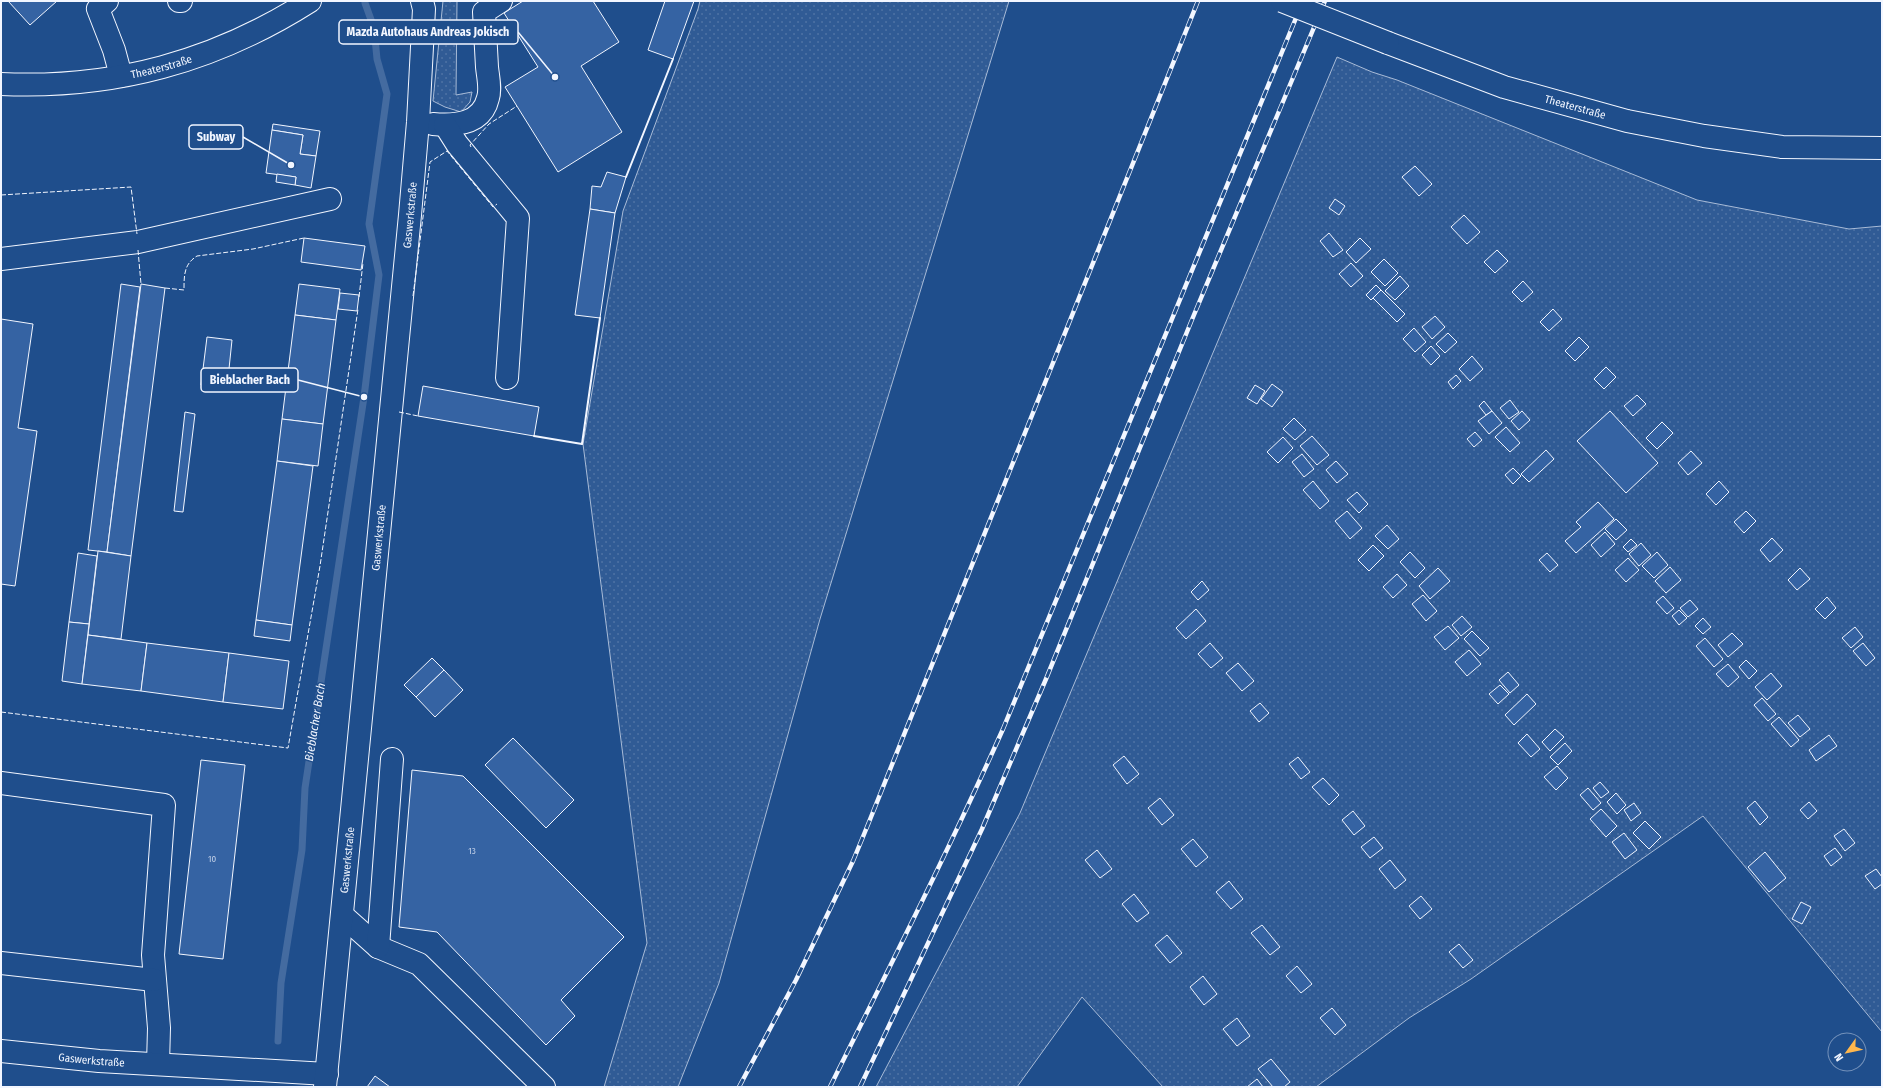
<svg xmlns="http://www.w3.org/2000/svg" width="1883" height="1088" font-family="'Fira Sans Condensed',sans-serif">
  <defs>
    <pattern id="grass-dots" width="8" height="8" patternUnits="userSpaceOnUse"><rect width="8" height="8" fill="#305b95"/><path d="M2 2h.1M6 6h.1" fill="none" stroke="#4e73a5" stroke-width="1.8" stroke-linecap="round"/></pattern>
  </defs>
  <rect width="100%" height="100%" fill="#1f4e8c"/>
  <g fill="url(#grass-dots)" stroke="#a8bbd7">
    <polygon points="443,1 457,1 456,95 472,92 470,102 461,112 445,107 433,101"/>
    <polygon points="700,1 1009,1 820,619 719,983 678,1087 604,1087 647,943 583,444 623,211 698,9"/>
    <polygon points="1337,57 1372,72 1397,80 1697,200 1849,229 1882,226 1882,1032 1703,816 1471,979 1409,1018 1316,1087 1163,1087 1082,997 1017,1087 876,1087 1020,813"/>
  </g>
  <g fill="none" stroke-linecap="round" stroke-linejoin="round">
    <polyline stroke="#446ba0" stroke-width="7" points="278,1041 281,983 302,850 305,788 364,397 379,275 369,224 387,94 377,59 374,28 365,3"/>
  </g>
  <g fill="#3563a3" stroke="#f2f6ff">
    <polygon points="8,1 57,1 30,25"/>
    <polygon points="523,1 593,1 619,42 581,66 622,132 558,172 505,87 538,67 504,13"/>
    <polygon points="665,1 694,1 673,59 648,50"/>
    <polygon points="273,124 320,131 316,156 300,154 303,135 272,130"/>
    <polygon points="272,130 303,135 300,154 316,156 311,188 295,185 296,177 266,173"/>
    <polygon points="1415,166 1432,184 1419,196 1402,177"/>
    <polygon points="607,172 626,177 615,213 590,209 592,186 601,187"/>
    <polygon points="277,174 296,177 295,185 276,182"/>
    <polygon points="1335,199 1345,206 1339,215 1329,208"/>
    <polygon points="590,209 615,213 600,318 575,315"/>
    <polygon points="1464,215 1480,232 1467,244 1451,227"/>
    <polygon points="1329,233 1343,250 1333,257 1320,241"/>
    <polygon points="304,238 365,246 361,270 301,262"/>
    <polygon points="1360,238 1371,249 1356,263 1346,252"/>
    <polygon points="1497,250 1508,261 1495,273 1484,262"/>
    <polygon points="1384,259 1398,273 1385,286 1371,272"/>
    <polygon points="1351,263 1363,276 1351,287 1339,274"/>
    <polygon points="1400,276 1409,286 1395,300 1385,291"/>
    <polygon points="1523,281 1533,292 1522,302 1512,292"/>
    <polygon points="121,284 140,287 107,552 88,550"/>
    <polygon points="141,284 165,288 131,556 107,552"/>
    <polygon points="299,284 340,289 336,320 295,315"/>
    <polygon points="1376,285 1381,290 1371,300 1366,295"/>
    <polygon points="1381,290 1405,314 1397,322 1373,298"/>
    <polygon points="340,293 359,295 357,311 338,309"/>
    <polygon points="1553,309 1562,319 1549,331 1540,322"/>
    <polygon points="295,315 336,320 323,424 282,419"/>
    <polygon points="1435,316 1445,327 1432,339 1422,327"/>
    <polygon points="1,319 33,324 18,428 37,431 15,586 1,584"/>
    <polygon points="1414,328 1426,342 1415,352 1403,339"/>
    <polygon points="1448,333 1457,342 1445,353 1436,344"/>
    <polygon points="207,337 232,340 227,388 201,385"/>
    <polygon points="1579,337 1589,347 1575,361 1565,351"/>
    <polygon points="1431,346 1440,356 1431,365 1422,355"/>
    <polygon points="1472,356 1483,369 1470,381 1459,369"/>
    <polygon points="1606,367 1616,377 1604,389 1594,379"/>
    <polygon points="1456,375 1461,381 1453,389 1448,382"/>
    <polygon points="1272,384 1283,392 1272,407 1261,399"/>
    <polygon points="1255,385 1265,391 1257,404 1247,398"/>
    <polygon points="423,386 539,407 534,436 418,416"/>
    <polygon points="1637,395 1646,404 1633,416 1624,406"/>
    <polygon points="1510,400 1519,412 1509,419 1500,408"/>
    <polygon points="1484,401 1492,411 1486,415 1479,406"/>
    <polygon points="1492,411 1502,423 1489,434 1478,421"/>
    <polygon points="1522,411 1530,420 1519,430 1511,421"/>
    <polygon points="1610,411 1658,463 1626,493 1577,441"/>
    <polygon points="185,412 195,414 183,512 174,511"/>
    <polygon points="1294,418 1306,430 1295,440 1283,429"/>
    <polygon points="282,419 323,424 318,466 277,461"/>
    <polygon points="1662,422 1673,433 1657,449 1646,438"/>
    <polygon points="1506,427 1520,443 1510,452 1495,437"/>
    <polygon points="1475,432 1482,440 1474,447 1467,439"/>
    <polygon points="1312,436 1329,455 1317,465 1300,446"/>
    <polygon points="1283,437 1293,448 1278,463 1267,452"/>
    <polygon points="1546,450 1554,459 1529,482 1521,474"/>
    <polygon points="1691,451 1702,463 1688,475 1678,463"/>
    <polygon points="1302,454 1314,469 1304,477 1292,462"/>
    <polygon points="277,461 313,466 292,625 256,620"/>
    <polygon points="1336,461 1348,474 1337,483 1326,470"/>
    <polygon points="1513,468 1521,476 1513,484 1505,475"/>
    <polygon points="1313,481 1329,501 1320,509 1303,490"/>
    <polygon points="1719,481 1729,492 1716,505 1706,494"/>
    <polygon points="1357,492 1368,504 1359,513 1347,500"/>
    <polygon points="1598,502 1614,519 1576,553 1565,541 1581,527 1576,522"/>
    <polygon points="1347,511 1362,528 1350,539 1335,521"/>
    <polygon points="1746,511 1756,521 1744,533 1734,522"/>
    <polygon points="1616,519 1627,530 1616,540 1605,529"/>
    <polygon points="1387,525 1399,539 1388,549 1375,536"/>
    <polygon points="1605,532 1615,544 1601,557 1591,545"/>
    <polygon points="1772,538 1783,550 1770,562 1760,550"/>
    <polygon points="1631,539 1637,545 1628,552 1623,547"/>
    <polygon points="1641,543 1651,555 1639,566 1629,554"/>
    <polygon points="1373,545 1384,556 1369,571 1358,560"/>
    <polygon points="98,551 131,556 121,639 88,635"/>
    <polygon points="1410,552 1425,568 1415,578 1400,562"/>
    <polygon points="1657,552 1668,565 1654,578 1642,566"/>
    <polygon points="78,553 97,556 89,624 69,622"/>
    <polygon points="1547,553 1558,565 1550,572 1539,560"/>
    <polygon points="1628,558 1639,570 1626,582 1615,570"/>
    <polygon points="1670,567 1681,580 1666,593 1655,581"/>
    <polygon points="1438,568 1450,581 1430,599 1419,586"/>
    <polygon points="1800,568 1810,579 1797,590 1788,580"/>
    <polygon points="1397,574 1407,585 1393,598 1383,587"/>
    <polygon points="1202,581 1209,590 1198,600 1191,592"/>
    <polygon points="1423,595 1437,611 1426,621 1412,604"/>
    <polygon points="1663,596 1674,608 1667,614 1656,602"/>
    <polygon points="1827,597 1836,608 1825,619 1815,609"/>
    <polygon points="1690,600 1698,609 1688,617 1680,608"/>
    <polygon points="1196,609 1206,621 1186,639 1176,628"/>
    <polygon points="1679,610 1687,618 1679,625 1672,616"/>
    <polygon points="1462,616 1472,627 1461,636 1452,625"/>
    <polygon points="1703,618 1711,627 1703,634 1695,626"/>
    <polygon points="256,620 292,625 290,641 254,636"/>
    <polygon points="69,622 89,624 82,684 62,681"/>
    <polygon points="1448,626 1459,638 1445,650 1434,637"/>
    <polygon points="1855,627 1863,637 1851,648 1842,638"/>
    <polygon points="1472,631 1489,648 1480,656 1464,639"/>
    <polygon points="1732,633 1743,644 1728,657 1718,645"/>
    <polygon points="88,635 147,643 141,691 82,684"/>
    <polygon points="1705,638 1723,659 1714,667 1696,646"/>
    <polygon points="147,643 229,653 223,702 141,691"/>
    <polygon points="1210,643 1223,658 1211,668 1198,654"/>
    <polygon points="1863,643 1875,658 1866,666 1853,651"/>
    <polygon points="1469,650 1481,664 1467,676 1455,662"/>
    <polygon points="229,653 289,661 283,709 223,702"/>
    <polygon points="432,658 444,670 416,697 404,685"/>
    <polygon points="1746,660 1757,671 1749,679 1739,667"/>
    <polygon points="1238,663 1254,681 1242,691 1226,673"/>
    <polygon points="1728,664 1739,677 1728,687 1716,674"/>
    <polygon points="444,670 463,690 435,717 416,697"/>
    <polygon points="1508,672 1519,685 1510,693 1499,680"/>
    <polygon points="1771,673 1782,686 1767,700 1755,687"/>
    <polygon points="1500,685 1509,694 1498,704 1489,694"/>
    <polygon points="1527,694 1536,704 1514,725 1505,715"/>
    <polygon points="1762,698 1776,714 1768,721 1754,705"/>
    <polygon points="1260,703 1269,713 1259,722 1250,711"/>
    <polygon points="1798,715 1810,729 1800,737 1788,723"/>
    <polygon points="1779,717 1799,740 1791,747 1771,724"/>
    <polygon points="1555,729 1564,737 1550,751 1542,742"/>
    <polygon points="1527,734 1540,749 1531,757 1518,743"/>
    <polygon points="1829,735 1837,746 1816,761 1809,750"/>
    <polygon points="513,738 574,800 546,828 485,765"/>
    <polygon points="1565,743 1572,751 1558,765 1550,757"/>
    <polygon points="1124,756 1139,774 1127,784 1113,765"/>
    <polygon points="1298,757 1310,772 1301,779 1289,764"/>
    <polygon points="201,760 245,765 223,959 179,954"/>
    <polygon points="1557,766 1568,778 1556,790 1544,777"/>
    <polygon points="412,770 463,776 624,937 561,1000 575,1016 546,1045 437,932 399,927"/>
    <polygon points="1323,778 1339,795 1329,805 1312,787"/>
    <polygon points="1600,782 1609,792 1601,798 1593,788"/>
    <polygon points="1588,788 1601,803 1593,810 1580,795"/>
    <polygon points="1616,793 1626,805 1617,814 1607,802"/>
    <polygon points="1160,798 1174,815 1162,825 1148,808"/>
    <polygon points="1755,801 1768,817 1760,825 1747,808"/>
    <polygon points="1809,802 1817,811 1808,819 1800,810"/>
    <polygon points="1634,803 1641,813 1631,821 1624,810"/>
    <polygon points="1601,809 1617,826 1606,837 1590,819"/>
    <polygon points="1353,811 1365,826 1354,835 1342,820"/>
    <polygon points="1645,821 1661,837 1649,849 1633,833"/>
    <polygon points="1844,829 1855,843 1845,851 1834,836"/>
    <polygon points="1624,833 1637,850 1625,859 1612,842"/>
    <polygon points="1374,837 1383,848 1370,858 1361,847"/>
    <polygon points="1193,839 1208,857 1196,867 1181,849"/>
    <polygon points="1835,848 1842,857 1831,866 1824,856"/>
    <polygon points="1097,850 1112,869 1100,878 1085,860"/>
    <polygon points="1765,852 1786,878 1769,892 1748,867"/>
    <polygon points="1390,860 1406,880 1395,889 1379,869"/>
    <polygon points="1876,869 1882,877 1882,884 1875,889 1865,876"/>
    <polygon points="1229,881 1243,899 1231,909 1216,892"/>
    <polygon points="1134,894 1149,913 1137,922 1122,904"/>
    <polygon points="1421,896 1432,909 1420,919 1409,906"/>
    <polygon points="1801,902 1811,907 1802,924 1792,919"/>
    <polygon points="1262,925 1280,947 1270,955 1251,933"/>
    <polygon points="1167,935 1182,953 1170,963 1155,945"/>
    <polygon points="1459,944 1473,960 1463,968 1449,952"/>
    <polygon points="1297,966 1312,984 1301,993 1286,976"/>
    <polygon points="1203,976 1217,994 1204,1005 1190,987"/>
    <polygon points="1332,1008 1346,1025 1335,1035 1320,1018"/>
    <polygon points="1237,1018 1250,1036 1237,1046 1223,1029"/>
    <polygon points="1271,1059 1290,1082 1284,1087 1273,1087 1258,1069"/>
    <polygon points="375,1076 390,1087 367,1087"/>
    <polygon points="1257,1079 1263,1087 1247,1087"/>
  </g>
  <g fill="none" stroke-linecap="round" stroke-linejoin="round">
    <g stroke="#f2f6ff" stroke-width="24">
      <g id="minor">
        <polyline points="107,1 98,9 114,50 121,76"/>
        <polyline points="179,1 181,1"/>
        <path d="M433 124C455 126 482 124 488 98 491 89 488 77 487 67 486 49 485 30 484 12L501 1"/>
        <polyline points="445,125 457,144 518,218 507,378"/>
        <polyline points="1,259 138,242 330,199"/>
        <polyline points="1,783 164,805 153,955 159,1028 158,1064"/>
        <polyline points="342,915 378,947 419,964 544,1087"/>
        <polyline points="378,947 392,759"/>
        <polyline points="1,963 154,980"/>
        <path id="s1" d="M1 1051 99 1061 327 1074"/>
        <path id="s2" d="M325 1087 410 215 418 122 424 9 422 1"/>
      </g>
    </g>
    <g stroke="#f2f6ff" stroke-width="24">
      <g id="major">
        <path id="s3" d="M1388 43 1504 87 1627 121 1704 136 1782 147 1882 148"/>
        <path id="s4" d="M1 84C114 89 214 62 310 1"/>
      </g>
    </g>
    <use href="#minor" stroke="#1f4e8c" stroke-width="22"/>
    <use href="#major" stroke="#1f4e8c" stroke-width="22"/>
    <g stroke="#f2f6ff" stroke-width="4.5">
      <g id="rail">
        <polyline points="739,1087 796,980 853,861 867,827 1198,1"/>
        <path d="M830 1087C889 968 949 850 1003 729L1303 1"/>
        <polyline points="860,1087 982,829 1046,679 1191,322 1325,1"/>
      </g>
    </g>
    <use href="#rail" stroke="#1f4e8c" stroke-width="3" stroke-dasharray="9" stroke-linecap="butt"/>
    <g stroke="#f2f6ff" stroke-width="24" stroke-linecap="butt">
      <polyline id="major-bridge" points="1282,1 1388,43"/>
    </g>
    <use href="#major-bridge" stroke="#1f4e8c" stroke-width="22"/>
    <g stroke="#f2f6ff" stroke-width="1" stroke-dasharray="5 2" stroke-linecap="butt">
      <polyline points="471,147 470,145 489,124 517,106"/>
      <polyline points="1,195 131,187 137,234"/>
      <polyline points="138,250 141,284"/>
      <path d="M165 288 184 290C184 275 184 264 197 256L253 249 304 238"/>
      <polyline points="413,296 430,162 447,151 493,207 497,204"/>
      <polyline points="359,297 363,263"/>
      <polyline points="399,412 418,416"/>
      <polyline points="1,712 288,748 320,566 358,309"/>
    </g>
    <g stroke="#f2f6ff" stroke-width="2">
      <polyline points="626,177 673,59"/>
      <polyline points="534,436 582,444 600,318"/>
    </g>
  </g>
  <g text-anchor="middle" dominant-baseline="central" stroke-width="3" stroke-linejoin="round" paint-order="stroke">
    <g font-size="9" fill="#c3d1e8">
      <text x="472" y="851">13</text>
      <text x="212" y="859">10</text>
    </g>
    <g font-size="11" fill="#f2f6ff" stroke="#1f4e8c">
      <text stroke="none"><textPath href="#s4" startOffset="162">Theaterstraße</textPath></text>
      <text stroke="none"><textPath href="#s3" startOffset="198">Theaterstraße</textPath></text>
      <text stroke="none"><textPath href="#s2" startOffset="876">Gaswerkstraße</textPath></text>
      <text stroke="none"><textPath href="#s2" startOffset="552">Gaswerkstraße</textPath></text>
      <text stroke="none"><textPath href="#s2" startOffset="228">Gaswerkstraße</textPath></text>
      <text stroke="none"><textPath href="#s1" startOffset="91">Gaswerkstraße</textPath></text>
    </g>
    <g font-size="12" font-style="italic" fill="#f2f6ff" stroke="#1f4e8c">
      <text transform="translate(315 722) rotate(-81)">Bieblacher Bach</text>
    </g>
  </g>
  <path fill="none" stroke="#f2f6ff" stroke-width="1.5" d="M555 77L518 32M291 165L243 137M364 397L298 380"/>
  <g fill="#f2f6ff" stroke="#1f4e8c" stroke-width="1.5">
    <circle cx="555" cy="77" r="4"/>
    <circle cx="291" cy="165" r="4"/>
    <circle cx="364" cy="397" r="4"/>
  </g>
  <g fill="#1f4e8c" stroke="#f2f6ff" stroke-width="1.5">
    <rect x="339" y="20" width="179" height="24" rx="4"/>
    <rect x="189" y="125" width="54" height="24" rx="4"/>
    <rect x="201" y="368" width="97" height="24" rx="4"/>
  </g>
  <g font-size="12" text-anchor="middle" font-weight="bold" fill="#f2f6ff">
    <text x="428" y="36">Mazda Autohaus Andreas Jokisch</text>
    <text x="216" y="141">Subway</text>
    <text x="250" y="384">Bieblacher Bach</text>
  </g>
  <rect width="1883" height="1088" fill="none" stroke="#f2f6ff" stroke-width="4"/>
  <g transform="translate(1847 1052) rotate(237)"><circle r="19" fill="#1f4e8c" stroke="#7391ba"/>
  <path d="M0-3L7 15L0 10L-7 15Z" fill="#ffb74d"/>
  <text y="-6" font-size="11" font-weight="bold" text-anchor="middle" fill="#f2f6ff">N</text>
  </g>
</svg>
